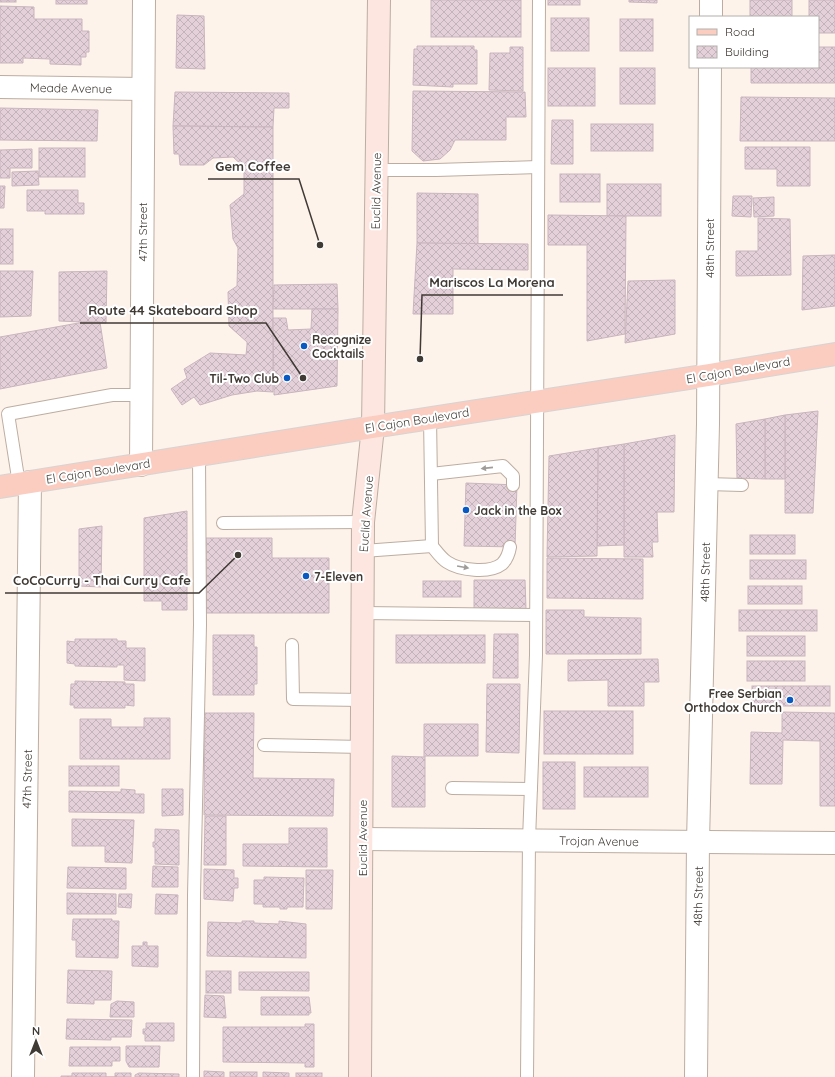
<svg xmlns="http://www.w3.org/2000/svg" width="835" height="1077" font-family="Quicksand,sans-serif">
  <defs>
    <pattern id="building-cross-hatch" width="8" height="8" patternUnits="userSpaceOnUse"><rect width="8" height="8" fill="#e4d0d9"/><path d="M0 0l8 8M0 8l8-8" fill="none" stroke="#c5b3bb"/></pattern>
  </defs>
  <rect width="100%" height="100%" fill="#fdf3eb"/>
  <g fill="url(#building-cross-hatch)" stroke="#c9b5be">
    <rect x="0" y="0" width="16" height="2"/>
    <rect x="56" y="0" width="31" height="4"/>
    <rect x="431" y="0" width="90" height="37"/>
    <rect x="548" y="0" width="32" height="5"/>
    <polygon points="629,0 657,0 657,3 629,2"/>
    <rect x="750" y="0" width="42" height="17"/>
    <polygon points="809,0 835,0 835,33 818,33 818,17 809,17"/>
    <polygon points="0,6 34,7 34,19 82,19 82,31 89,31 89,52 86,52 86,57 81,57 81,65 50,64 50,59 23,58 23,63 0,63"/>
    <polygon points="177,15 204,16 205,69 176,68"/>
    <rect x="551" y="18" width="38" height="33"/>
    <rect x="620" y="19" width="33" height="32"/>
    <polygon points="417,46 474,46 474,50 477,50 477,84 453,84 453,87 413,85 414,49 417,49"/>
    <polygon points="510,47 523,47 523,91 489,90 490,53 510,53"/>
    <polygon points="818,47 835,47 835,83 751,83 751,67 818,67"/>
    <rect x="548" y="68" width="47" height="38"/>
    <rect x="620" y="68" width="35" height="36"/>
    <polygon points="413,91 525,92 526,117 506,117 506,140 455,140 450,150 440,159 423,161 412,151"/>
    <polygon points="175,92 289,93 289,108 274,108 273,127 173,126"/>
    <polygon points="741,97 835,98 835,141 740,141"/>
    <polygon points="0,108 98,110 97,141 0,140"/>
    <polygon points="552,120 573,120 573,164 551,164"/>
    <rect x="591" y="124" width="62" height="27"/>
    <polygon points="173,126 273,127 273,392 257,391 232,395 200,405 194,397 182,405 171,389 187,378 184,369 210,353 246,355 247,345 247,342 229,326 228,292 237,286 238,248 233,239 230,205 244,194 244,167 233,157 213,158 204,165 180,165 179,154 174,154"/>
    <polygon points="745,147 810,147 810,186 777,186 777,169 745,169"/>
    <rect x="39" y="148" width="46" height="29"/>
    <polygon points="32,149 32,168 10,168 10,178 0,178 0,150"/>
    <polygon points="38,171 39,185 12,186 12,172"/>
    <rect x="560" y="174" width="40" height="28"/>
    <rect x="607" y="184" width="54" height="32"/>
    <polygon points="0,186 5,186 4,208 0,208"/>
    <polygon points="27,190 78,190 78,203 84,203 84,214 45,214 45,211 27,211"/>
    <polygon points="417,193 478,194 478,244 417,243"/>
    <polygon points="733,196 752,196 751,217 732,216"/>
    <polygon points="774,197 774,216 754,217 753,198"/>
    <polygon points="548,215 626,216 625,334 587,341 587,245 548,245"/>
    <polygon points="758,218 790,219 791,275 736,276 736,251 758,251"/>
    <rect x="0" y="229" width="13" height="35"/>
    <polygon points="417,243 528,244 528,270 453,269 453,314 413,314"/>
    <polygon points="835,255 835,306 802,310 803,256"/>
    <polygon points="0,271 33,271 31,316 0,317"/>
    <polygon points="107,271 106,323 59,321 59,272"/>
    <polygon points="675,280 675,334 625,343 628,281"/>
    <polygon points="337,284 338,309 273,309 274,285"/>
    <polygon points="312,309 338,309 337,386 274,395 273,318 286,318 288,330 311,329"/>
    <polygon points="84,322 100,322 107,368 0,389 0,337"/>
    <polygon points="818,411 813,513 785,513 785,415"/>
    <polygon points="785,415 785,479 765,479 765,419"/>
    <polygon points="765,419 765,479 737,478 736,424"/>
    <polygon points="675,435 674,512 657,512 658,542 652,542 653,557 624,557 624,444"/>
    <polygon points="624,444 624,545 597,546 598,448"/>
    <polygon points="598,448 597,556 547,557 549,456"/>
    <polygon points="466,483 517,485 515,547 464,546"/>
    <polygon points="187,511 187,610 162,610 162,601 144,601 144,518"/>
    <polygon points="102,526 101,587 79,586 79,529"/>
    <rect x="750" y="535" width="45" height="19"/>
    <polygon points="206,538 272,538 272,558 329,558 329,613 206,613"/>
    <polygon points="547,558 643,559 643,599 547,598"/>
    <rect x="750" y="560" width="56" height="19"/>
    <polygon points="474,580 525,580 526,609 474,609"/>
    <rect x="423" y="581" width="38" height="16"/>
    <rect x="748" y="586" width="54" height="18"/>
    <polygon points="546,610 584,610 584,617 641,618 641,654 546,654"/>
    <rect x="739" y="610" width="78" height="21"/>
    <polygon points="494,634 518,634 518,678 493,678"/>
    <polygon points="213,635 254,635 254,647 257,647 257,684 254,684 254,695 213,695"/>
    <rect x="396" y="635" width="89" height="28"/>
    <rect x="747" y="636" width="58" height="20"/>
    <polygon points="75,639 117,639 117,641 126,641 126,648 145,648 145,681 124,680 124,665 117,665 117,667 75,666 75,664 67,663 67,641 75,642"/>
    <polygon points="658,659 659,682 644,682 644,706 608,706 608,680 568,681 568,660"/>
    <rect x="747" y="661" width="58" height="20"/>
    <polygon points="75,681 125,682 125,684 134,684 134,706 125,705 125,708 74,708 74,705 70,705 71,684 75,684"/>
    <polygon points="487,684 520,684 519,753 486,752"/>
    <rect x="752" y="686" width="78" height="20"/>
    <rect x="544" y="711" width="89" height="43"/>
    <polygon points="782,712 835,713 835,806 820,806 820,741 783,740 782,784 750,784 751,732 782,733"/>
    <polygon points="205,713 254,713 253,778 334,779 333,816 204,815"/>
    <polygon points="144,718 170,718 170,759 80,759 80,719 111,719 111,727 144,727"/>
    <polygon points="424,724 478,724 478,756 425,756 425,807 392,807 392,756 424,757"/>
    <rect x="543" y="762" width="32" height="47"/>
    <rect x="69" y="766" width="50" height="20"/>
    <rect x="584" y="767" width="64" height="30"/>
    <polygon points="121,789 135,790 135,794 144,794 144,813 69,812 69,791 121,792"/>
    <polygon points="162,789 183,789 183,815 162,816"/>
    <polygon points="205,816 226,816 226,865 204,865"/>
    <polygon points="72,819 134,820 132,863 105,862 105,846 72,846"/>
    <polygon points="289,828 327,828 327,867 243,866 243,844 289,844"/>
    <polygon points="155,829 179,830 179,865 155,864 155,847 153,847 153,842 155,842"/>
    <polygon points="153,866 178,867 178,887 152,887"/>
    <polygon points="68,867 126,868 126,889 67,888"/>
    <polygon points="204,869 234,870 234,878 238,878 238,888 234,888 233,901 204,899"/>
    <polygon points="306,870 333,870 332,909 306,909"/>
    <polygon points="264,877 304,878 303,907 287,907 287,909 280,909 280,907 263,907 263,904 254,904 254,880 264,880"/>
    <polygon points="67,893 116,894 116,914 67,914"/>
    <polygon points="119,894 132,894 131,908 118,907"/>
    <polygon points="156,894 178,895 177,914 155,914"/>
    <polygon points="73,919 112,919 112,921 119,921 118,958 76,957 76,940 72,940"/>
    <polygon points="242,921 254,921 254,923 279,924 279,921 306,924 306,958 207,956 208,922 242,923"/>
    <polygon points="143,942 147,942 147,946 158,946 158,967 132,966 132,946 143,946"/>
    <polygon points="68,970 112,971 111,1000 94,1000 94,1004 67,1003"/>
    <rect x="206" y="971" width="25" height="22"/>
    <polygon points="239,972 309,972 309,991 239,990"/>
    <polygon points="205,995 224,996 226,1018 204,1017"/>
    <polygon points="261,997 309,997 311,1013 309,1013 309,1015 261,1015"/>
    <polygon points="117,1001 134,1002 134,1017 110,1017 111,1004"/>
    <polygon points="67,1019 132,1020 131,1037 111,1037 111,1040 66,1039"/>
    <polygon points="146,1023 174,1023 174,1041 145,1041 145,1034 143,1034 143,1029 146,1029"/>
    <polygon points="305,1024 314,1024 314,1067 305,1067 305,1063 223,1062 223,1027 305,1027"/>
    <polygon points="126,1046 160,1046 159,1067 129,1067 126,1061"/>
    <polygon points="70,1047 120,1047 120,1061 112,1061 112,1066 69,1066"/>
    <polygon points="204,1071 224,1072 224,1077 204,1077"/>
    <rect x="230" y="1072" width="27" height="5"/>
    <polygon points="263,1072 289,1073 289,1077 263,1077"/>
    <polygon points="72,1073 106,1073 106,1077 115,1077 115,1073 131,1073 131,1077 61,1077 61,1076 72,1076"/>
    <polygon points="139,1073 179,1074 179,1077 135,1077 135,1075"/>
    <rect x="296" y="1073" width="26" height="4"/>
  </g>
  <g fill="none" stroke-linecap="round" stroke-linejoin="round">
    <g stroke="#bdada1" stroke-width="14">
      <g id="service">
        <polyline points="376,170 436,170 538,167"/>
        <path d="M430 418 432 546C437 552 441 558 447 562 459 570 489 574 502 564 506 560 509 553 510 547"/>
        <polyline points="431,474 503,466 513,476 513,485"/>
        <polyline points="19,484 8,414 112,395 141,395"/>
        <polyline points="707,484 742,485"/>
        <polyline points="223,523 363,522"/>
        <polyline points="363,551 432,546"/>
        <polyline points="363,613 536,615"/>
        <polyline points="292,645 293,699 363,700"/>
        <polyline points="264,745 363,747"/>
        <polyline points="452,788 531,789"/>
        <polyline points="193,1077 194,895 200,625 199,455"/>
        <polyline points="527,1077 529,840 536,655 539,0"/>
      </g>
    </g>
    <g stroke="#bdada1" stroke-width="24">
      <g id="minor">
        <polyline points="711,17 711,0"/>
        <polyline points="0,87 143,89"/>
        <polyline points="141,465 144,0"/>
        <polyline points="362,839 835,843"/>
        <polyline points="23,1077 30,482"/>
        <polyline points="696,1077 698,842 708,424 710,67"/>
      </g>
    </g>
    <g stroke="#bdada1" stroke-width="24">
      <polyline id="secondary" points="360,1077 363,522 373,427 379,0"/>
    </g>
    <g stroke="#d5d4d3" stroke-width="24">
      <polyline id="primary" points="0,487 373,427 709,375 835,354"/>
    </g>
    <use href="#service" stroke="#fff" stroke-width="12"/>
    <use href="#minor" stroke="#fff" stroke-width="22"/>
    <use href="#secondary" stroke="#fde6e0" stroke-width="22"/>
    <use href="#primary" stroke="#fbcdc1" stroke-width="22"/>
  </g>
  <defs><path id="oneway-solid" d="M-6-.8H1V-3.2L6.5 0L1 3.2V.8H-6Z"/></defs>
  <g fill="#a09c9a">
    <use href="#oneway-solid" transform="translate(487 468) rotate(174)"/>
    <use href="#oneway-solid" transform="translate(463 567) rotate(10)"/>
  </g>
  <g fill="#0959c2" stroke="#fff" stroke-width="1.5">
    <circle cx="304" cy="346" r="4"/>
    <circle cx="287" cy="378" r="4"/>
    <circle cx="466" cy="510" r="4"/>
    <circle cx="306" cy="576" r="4"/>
    <circle cx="790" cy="700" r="4"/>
  </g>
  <g text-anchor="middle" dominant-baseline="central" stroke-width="4" stroke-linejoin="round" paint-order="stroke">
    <g font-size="12" fill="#403a35" stroke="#fff">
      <text transform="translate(71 88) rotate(1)">Meade Avenue</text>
      <text transform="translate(376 191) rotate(-89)">Euclid Avenue</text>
      <text transform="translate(142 232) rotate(-90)">47th Street</text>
      <text transform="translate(709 248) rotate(-90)">48th Street</text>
      <text transform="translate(738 370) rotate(-10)">El Cajon Boulevard</text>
      <text transform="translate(417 420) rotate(-9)">El Cajon Boulevard</text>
      <text transform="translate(98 471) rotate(-9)">El Cajon Boulevard</text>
      <text transform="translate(366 514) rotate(-86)">Euclid Avenue</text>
      <text transform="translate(705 572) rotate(-89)">48th Street</text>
      <text transform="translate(27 779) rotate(-89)">47th Street</text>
      <text transform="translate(362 838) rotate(-90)">Euclid Avenue</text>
      <text transform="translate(599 841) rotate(1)">Trojan Avenue</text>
      <text transform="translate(698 896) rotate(-89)">48th Street</text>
    </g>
    <g font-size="12" font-weight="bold" fill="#403a35" stroke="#fff" text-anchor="start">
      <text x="312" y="339">Recognize<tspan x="312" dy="14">Cocktails</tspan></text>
      <text x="279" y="378" text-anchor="end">Til-Two Club</text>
      <text x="474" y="510">Jack in the Box</text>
      <text x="314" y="576">7-Eleven</text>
      <text x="782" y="693" text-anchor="end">Free Serbian<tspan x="782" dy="14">Orthodox Church</tspan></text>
    </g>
  </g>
  <path fill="none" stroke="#403a35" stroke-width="1.5" d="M320 245L299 179H208M420 359L422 295H563M303 378L266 323H80M238 555L199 593H5"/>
  <g fill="#403a35" stroke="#fff" stroke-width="1.5">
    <circle cx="320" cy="245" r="4"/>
    <circle cx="420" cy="359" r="4"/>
    <circle cx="303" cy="378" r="4"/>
    <circle cx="238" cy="555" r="4"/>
  </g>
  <g font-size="13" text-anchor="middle" font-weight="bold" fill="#403a35" stroke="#fff" stroke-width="4" stroke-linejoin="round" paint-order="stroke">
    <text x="253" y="171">Gem Coffee</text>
    <text x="492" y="287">Mariscos La Morena</text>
    <text x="173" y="315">Route 44 Skateboard Shop</text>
    <text x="102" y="585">CoCoCurry - Thai Curry Cafe</text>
  </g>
  <rect x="689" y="16" width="130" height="52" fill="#ffffff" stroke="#b3b0ae"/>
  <rect x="697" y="29" width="20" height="6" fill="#fbcdc1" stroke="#b3b0ae"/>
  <text x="725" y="36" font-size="12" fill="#403a35">Road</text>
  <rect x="697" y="46" width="20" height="12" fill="url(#building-cross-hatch)" stroke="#b3b0ae"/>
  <text x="725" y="56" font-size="12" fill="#403a35">Building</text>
  <g transform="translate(36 1041)" stroke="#ffffff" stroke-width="3" paint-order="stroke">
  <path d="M0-3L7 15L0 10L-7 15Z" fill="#403a35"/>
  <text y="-6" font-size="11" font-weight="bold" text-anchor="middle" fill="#403a35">N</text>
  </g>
</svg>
